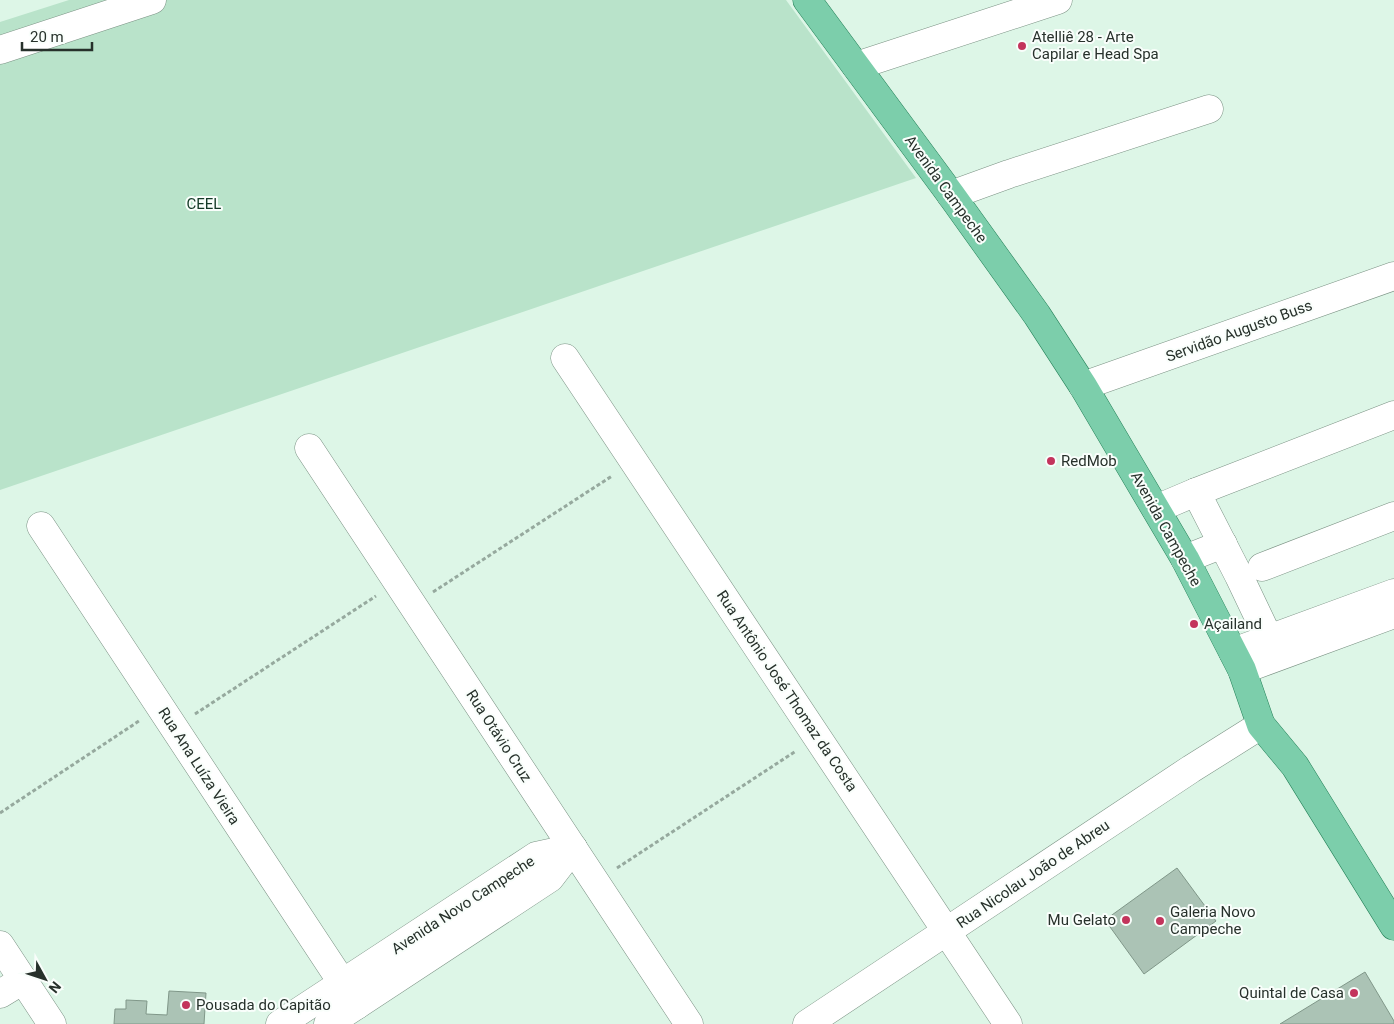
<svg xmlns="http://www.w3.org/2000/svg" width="1394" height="1024" font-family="Roboto,sans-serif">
  <rect width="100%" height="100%" fill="#ddf6e7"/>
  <polygon fill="#b9e3ca" points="69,0 786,0 916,178 0,490 0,22"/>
  <g fill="#abc3b5" stroke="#809789">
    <polygon points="1177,868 1216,921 1144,974 1105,920"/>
    <polygon points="1365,972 1394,1021 1394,1024 1280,1024"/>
    <polygon points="169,991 206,993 204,1024 114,1024 115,1009 126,1009 126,1000 147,1001 146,1014 167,1015"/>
  </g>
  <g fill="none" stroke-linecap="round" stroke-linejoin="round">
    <g stroke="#7b9284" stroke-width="29">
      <g id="minor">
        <polyline points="0,50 152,0"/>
        <polyline points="856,66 1058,0"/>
        <polyline points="951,195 1009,174 1209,109"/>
        <polyline points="565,358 1008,1024"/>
        <polyline points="1083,386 1394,276"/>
        <polyline points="309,448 689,1024"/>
        <polyline points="1196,492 1239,576 1269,639"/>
        <polyline points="1156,509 1196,492 1394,415"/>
        <polyline points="41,526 357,1005"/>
        <polyline points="1185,559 1223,544"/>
        <polyline points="1262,567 1394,516"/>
        <polyline points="1233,652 1394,593"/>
        <polyline points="1242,670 1394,614"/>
        <polyline points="0,945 52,1024"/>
        <polyline points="0,994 23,980"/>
        <polyline points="280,1024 536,856 573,848"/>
        <polyline points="328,1024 550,878 573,848"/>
        <polyline points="807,1024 1191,769 1261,725"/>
      </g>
    </g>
    <g stroke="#26825a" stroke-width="29">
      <polyline id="major" points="807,0 951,195 1037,315 1083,386 1185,559 1242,670 1261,725 1295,766 1394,926"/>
    </g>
    <g stroke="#96a99e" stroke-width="3" stroke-dasharray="4 2.5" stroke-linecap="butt">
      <polyline points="433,592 612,476"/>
      <polyline points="195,714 376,596"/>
      <polyline points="0,813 139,721"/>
      <polyline points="617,868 796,751"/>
    </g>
    <use href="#minor" stroke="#fff" stroke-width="28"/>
    <use href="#major" stroke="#7cceab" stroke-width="28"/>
  </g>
  <g fill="#c3345c" stroke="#f9fefb" stroke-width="2">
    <circle cx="1022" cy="46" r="5"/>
    <circle cx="1051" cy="461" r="5"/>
    <circle cx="1194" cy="624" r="5"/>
    <circle cx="1126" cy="920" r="5"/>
    <circle cx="1160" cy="921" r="5"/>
    <circle cx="1354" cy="993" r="5"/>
    <circle cx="186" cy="1005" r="5"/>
  </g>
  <g text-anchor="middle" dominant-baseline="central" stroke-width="4" stroke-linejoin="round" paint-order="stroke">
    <g font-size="15" fill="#27312b" stroke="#f9fefb" text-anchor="start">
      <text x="1032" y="37">Atelliê 28 - Arte<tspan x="1032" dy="17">Capilar e Head Spa</tspan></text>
      <text x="1061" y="461">RedMob</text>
      <text x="1204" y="624">Açailand</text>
      <text x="1170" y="912">Galeria Novo<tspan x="1170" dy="17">Campeche</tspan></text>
      <text x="1116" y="920" text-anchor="end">Mu Gelato</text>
      <text x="1344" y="993" text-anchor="end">Quintal de Casa</text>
      <text x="196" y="1005">Pousada do Capitão</text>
    </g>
    <g font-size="15" fill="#27312b" stroke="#f9fefb">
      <text transform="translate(946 189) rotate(54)">Avenida Campeche</text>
      <text transform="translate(1239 331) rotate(-20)">Servidão Augusto Buss</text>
      <text transform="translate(1166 529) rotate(61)">Avenida Campeche</text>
      <text transform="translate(787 691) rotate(56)">Rua Antônio José Thomaz da Costa</text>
      <text transform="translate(499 736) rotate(57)">Rua Otávio Cruz</text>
      <text transform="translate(199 766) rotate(57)">Rua Ana Luíza Vieira</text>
      <text transform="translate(1033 874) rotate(-34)">Rua Nicolau João de Abreu</text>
      <text transform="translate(463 905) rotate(-33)">Avenida Novo Campeche</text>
    </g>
    <g font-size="15" fill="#133926" stroke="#f9fefb">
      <text x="204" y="204">CEEL</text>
    </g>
  </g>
  <g transform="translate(45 979) rotate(130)" stroke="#f9fefb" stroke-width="4" paint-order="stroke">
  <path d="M0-4L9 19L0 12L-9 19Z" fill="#27312b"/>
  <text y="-8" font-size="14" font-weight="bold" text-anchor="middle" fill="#27312b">N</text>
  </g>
  <path d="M22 42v8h70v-8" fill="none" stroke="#27312b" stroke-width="2.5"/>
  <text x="30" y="42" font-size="15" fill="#27312b" stroke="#f9fefb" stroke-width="4" paint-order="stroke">20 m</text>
</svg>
